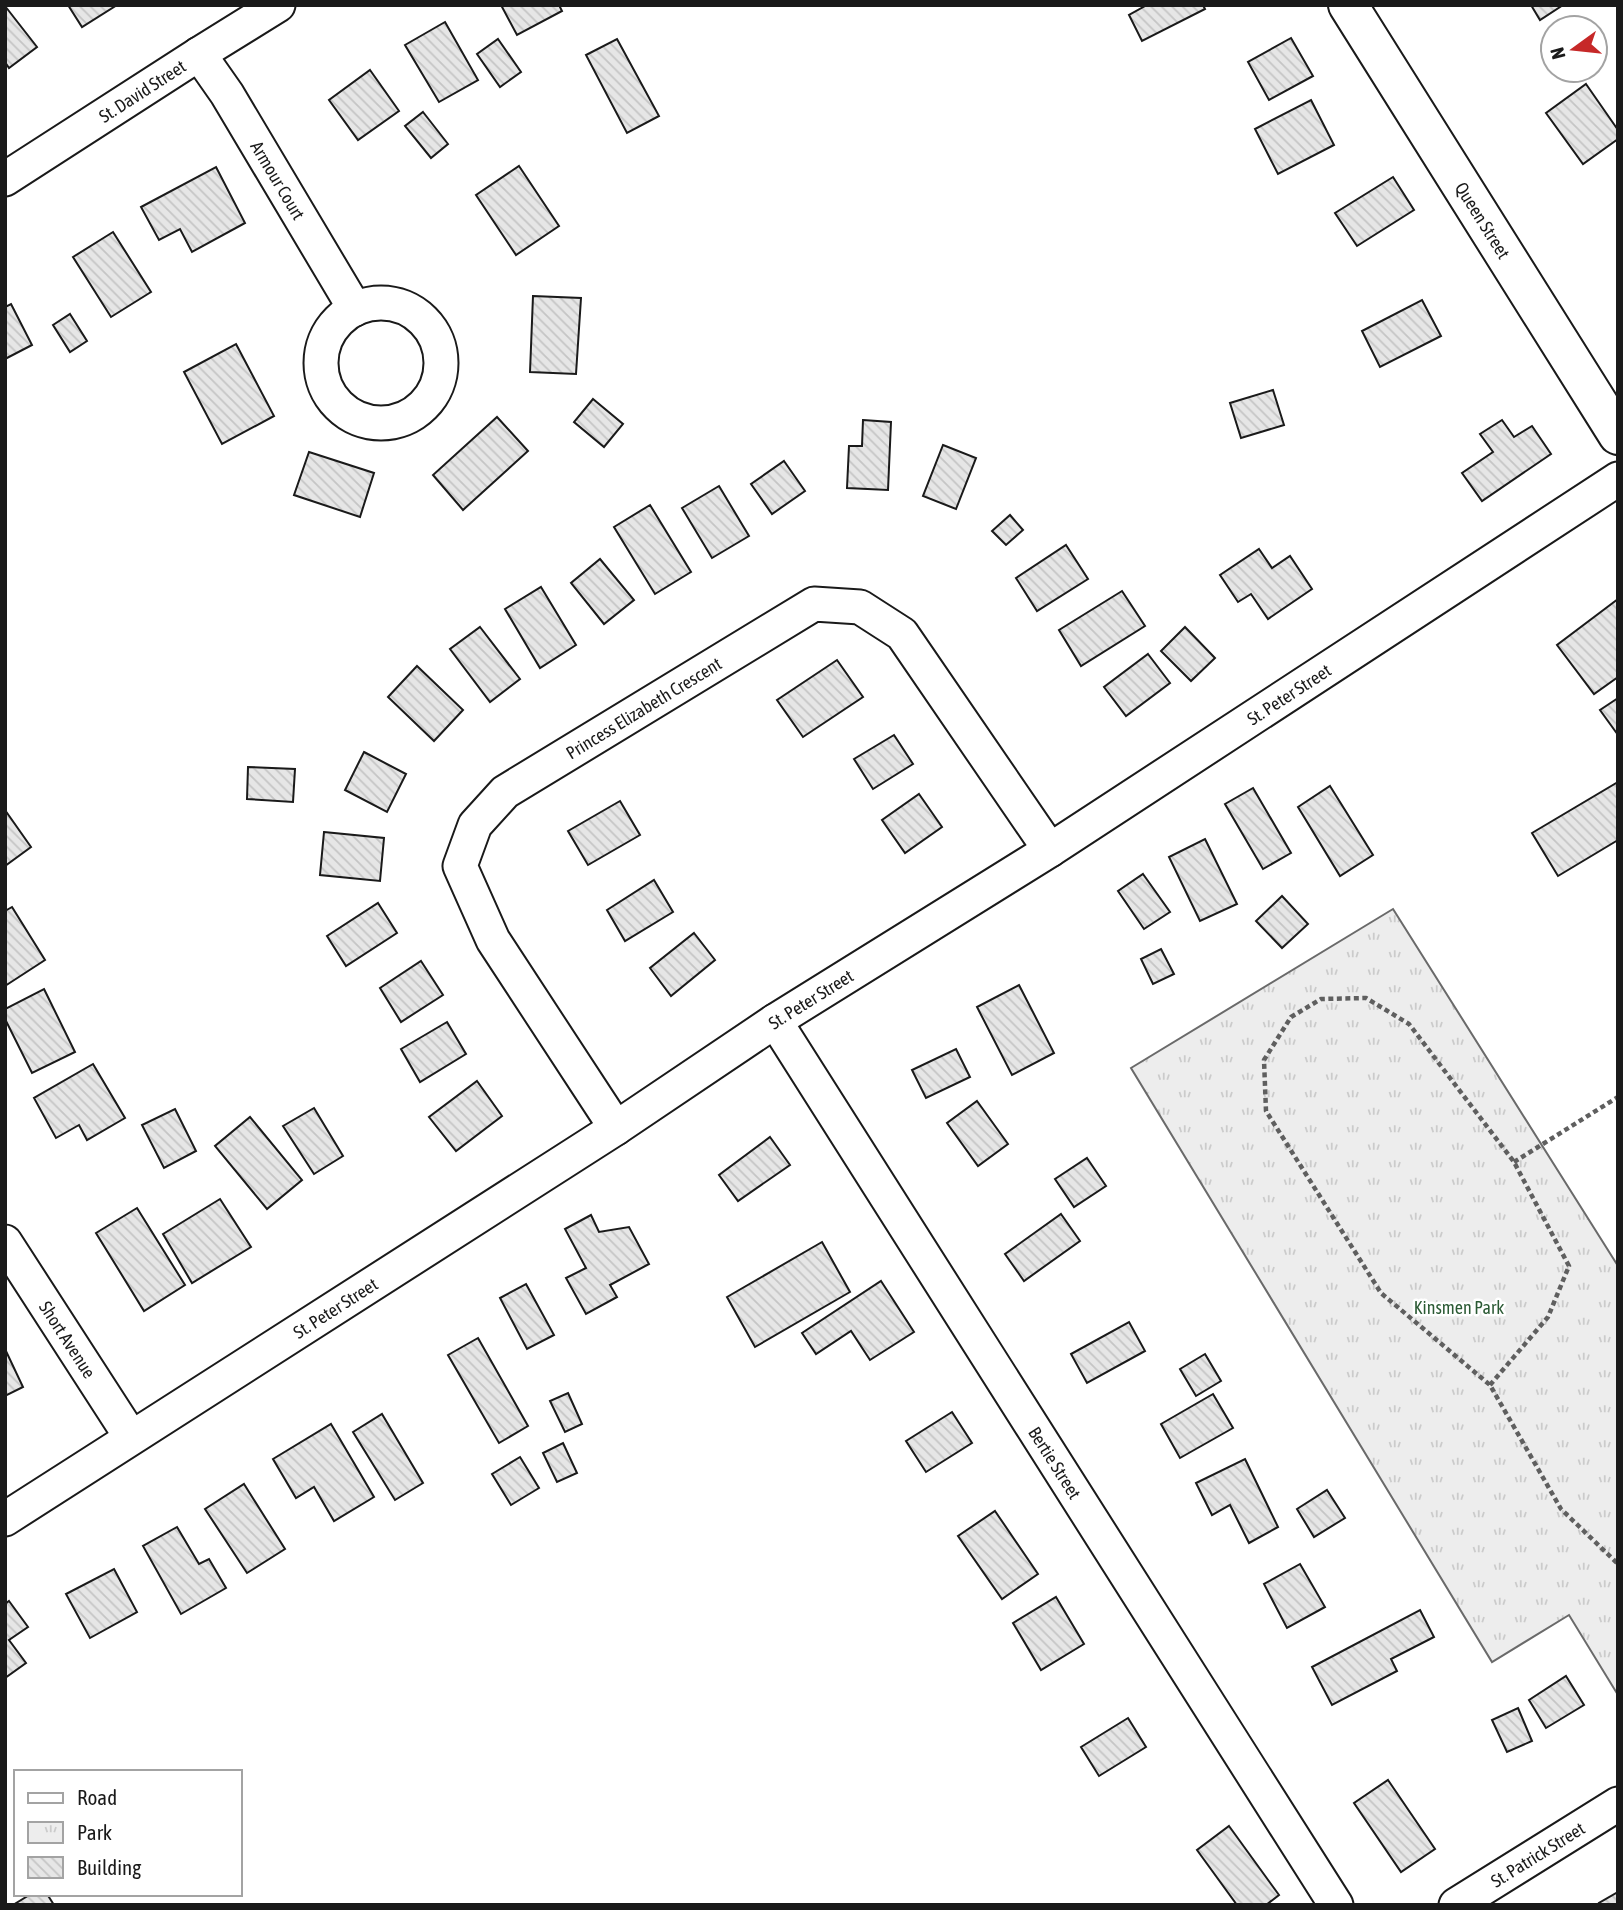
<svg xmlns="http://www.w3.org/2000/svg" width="1623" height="1910" font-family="'Asap Condensed',sans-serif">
  <defs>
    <pattern id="park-tufts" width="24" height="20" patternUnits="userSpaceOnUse" patternTransform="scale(1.75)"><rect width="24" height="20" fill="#ededed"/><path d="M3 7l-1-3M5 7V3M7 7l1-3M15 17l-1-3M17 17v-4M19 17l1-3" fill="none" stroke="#cbcbcb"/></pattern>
    <pattern id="building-back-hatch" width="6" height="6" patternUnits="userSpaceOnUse" patternTransform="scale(1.75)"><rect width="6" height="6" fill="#e6e6e6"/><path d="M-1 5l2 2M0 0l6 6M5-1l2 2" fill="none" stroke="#c5c5c5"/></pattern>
  </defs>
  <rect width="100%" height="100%" fill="#fff"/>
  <polygon fill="url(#park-tufts)" stroke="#6a6a6a" stroke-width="2" points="1393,909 1618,1266 1618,1695 1569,1615 1492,1662 1131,1068"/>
  <g fill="url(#building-back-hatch)" stroke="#1a1a1a" stroke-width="2">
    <polygon points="68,5 117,5 82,27"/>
    <polygon points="501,5 559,5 562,11 517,35"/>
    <polygon points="1147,5 1203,5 1205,9 1142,41 1129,15"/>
    <polygon points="1531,5 1563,5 1540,20"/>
    <polygon points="5,6 37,47 9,68 5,62"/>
    <polygon points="445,22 478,80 439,102 405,45"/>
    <polygon points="1291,38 1313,76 1269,100 1248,62"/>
    <polygon points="498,39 521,72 500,87 477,54"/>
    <polygon points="617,39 659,116 627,133 586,55"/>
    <polygon points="370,70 399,111 358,140 329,100"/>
    <polygon points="1586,84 1618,130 1618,139 1583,164 1546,113"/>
    <polygon points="1311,100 1334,145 1278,174 1255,129"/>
    <polygon points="423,112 448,144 431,158 405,126"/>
    <polygon points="519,166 559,226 516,255 476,195"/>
    <polygon points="216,167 245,223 192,252 180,229 159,240 141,207"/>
    <polygon points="1393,177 1414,210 1357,246 1335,213"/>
    <polygon points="113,232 151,292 111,317 73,257"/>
    <polygon points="533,296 581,298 576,374 530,372"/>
    <polygon points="1422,300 1441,336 1380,367 1362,331"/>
    <polygon points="11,304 32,345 5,359 5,307"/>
    <polygon points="70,314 87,341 70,352 53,325"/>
    <polygon points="236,344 274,416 222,444 184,372"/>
    <polygon points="1273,390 1284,425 1241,438 1230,403"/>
    <polygon points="593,399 623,424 604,447 574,422"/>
    <polygon points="497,417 528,451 463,510 433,475"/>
    <polygon points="863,420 891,422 888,490 847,488 849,446 862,446"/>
    <polygon points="1502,420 1514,437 1532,426 1551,454 1482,501 1462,473 1493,452 1480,434"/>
    <polygon points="943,445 976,458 956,509 923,496"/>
    <polygon points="309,452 374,473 360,517 294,495"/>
    <polygon points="784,461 805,491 772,514 751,484"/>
    <polygon points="719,486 749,536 712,558 682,508"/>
    <polygon points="650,505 691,572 655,594 614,527"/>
    <polygon points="1010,515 1023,530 1006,545 992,531"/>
    <polygon points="1066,545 1088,579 1037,611 1016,578"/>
    <polygon points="1259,549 1272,568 1290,556 1312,589 1268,619 1251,594 1238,602 1220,575"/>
    <polygon points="600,559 634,600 604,624 571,583"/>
    <polygon points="541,587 576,645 540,668 505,609"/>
    <polygon points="1122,591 1145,626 1081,666 1059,630"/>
    <polygon points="1618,599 1618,677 1594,694 1557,645"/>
    <polygon points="480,627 520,679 490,702 450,649"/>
    <polygon points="1185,627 1215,658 1191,681 1161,651"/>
    <polygon points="1148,654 1170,683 1126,716 1104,687"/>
    <polygon points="837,660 863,697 803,737 777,700"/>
    <polygon points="417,666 463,710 434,741 388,697"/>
    <polygon points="1618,698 1618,735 1600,710"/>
    <polygon points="894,735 913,764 873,789 854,759"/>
    <polygon points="364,752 406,774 387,812 345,790"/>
    <polygon points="248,767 295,769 293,802 247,799"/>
    <polygon points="1618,782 1618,840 1558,876 1532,833"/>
    <polygon points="1330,786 1373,855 1340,876 1298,807"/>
    <polygon points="1253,788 1291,853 1263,869 1225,804"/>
    <polygon points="919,794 942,827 905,853 882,820"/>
    <polygon points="620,801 640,835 588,865 568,831"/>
    <polygon points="5,810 31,847 5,866"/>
    <polygon points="324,832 384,838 380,881 320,875"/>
    <polygon points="1205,839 1237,904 1200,921 1169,857"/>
    <polygon points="1143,874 1170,912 1144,929 1118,891"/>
    <polygon points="654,880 673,912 625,941 607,910"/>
    <polygon points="1282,896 1308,924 1282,948 1256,921"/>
    <polygon points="378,903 397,933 346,966 327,936"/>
    <polygon points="12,907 45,960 5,986 5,911"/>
    <polygon points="694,933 715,960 671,996 650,968"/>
    <polygon points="1161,949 1174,974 1153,984 1141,959"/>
    <polygon points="421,961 443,995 401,1022 380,988"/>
    <polygon points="1019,985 1054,1053 1012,1075 977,1007"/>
    <polygon points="44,989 75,1052 32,1073 5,1019 5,1009"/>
    <polygon points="447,1022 466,1054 420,1082 401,1049"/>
    <polygon points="956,1049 970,1077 926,1098 912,1070"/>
    <polygon points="93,1064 125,1118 87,1140 79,1125 56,1138 34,1098"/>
    <polygon points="477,1081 502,1116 456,1151 429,1117"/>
    <polygon points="977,1101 1008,1144 978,1166 947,1123"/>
    <polygon points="314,1108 343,1156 314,1174 283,1126"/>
    <polygon points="175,1109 196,1151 164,1168 142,1125"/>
    <polygon points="250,1117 302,1180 267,1209 215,1146"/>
    <polygon points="770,1137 790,1165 738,1201 719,1175"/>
    <polygon points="1087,1158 1106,1186 1074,1207 1055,1179"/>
    <polygon points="220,1199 251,1247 192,1283 163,1234"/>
    <polygon points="137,1208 185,1285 144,1311 96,1233"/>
    <polygon points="1061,1214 1080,1241 1024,1281 1005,1254"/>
    <polygon points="591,1215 599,1232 629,1227 649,1264 610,1285 617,1297 586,1314 566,1278 586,1268 565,1229"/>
    <polygon points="822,1242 850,1292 755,1347 727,1297"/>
    <polygon points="881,1281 914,1332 870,1360 851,1331 816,1354 802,1333"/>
    <polygon points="526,1284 554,1335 527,1349 500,1298"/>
    <polygon points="1129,1322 1145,1351 1087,1383 1071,1354"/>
    <polygon points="478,1338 528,1426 499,1443 448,1355"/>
    <polygon points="5,1349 23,1387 5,1396"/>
    <polygon points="1205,1354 1221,1381 1196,1396 1180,1369"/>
    <polygon points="568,1393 582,1424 565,1432 550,1401"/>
    <polygon points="1213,1394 1233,1428 1180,1458 1161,1424"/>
    <polygon points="952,1412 972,1443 926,1472 906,1441"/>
    <polygon points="382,1414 423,1483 395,1500 353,1432"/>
    <polygon points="331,1424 374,1497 334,1521 314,1487 296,1498 273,1459"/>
    <polygon points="563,1443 577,1473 557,1482 543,1453"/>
    <polygon points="520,1457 539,1488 511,1505 492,1474"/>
    <polygon points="1245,1459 1278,1527 1249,1543 1230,1505 1212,1515 1196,1483"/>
    <polygon points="244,1484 285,1549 247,1573 205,1509"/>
    <polygon points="1327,1490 1345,1518 1314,1537 1297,1509"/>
    <polygon points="995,1511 1038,1574 1002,1599 958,1536"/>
    <polygon points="177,1527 199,1564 209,1559 226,1588 181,1614 143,1546"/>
    <polygon points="1300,1564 1325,1607 1287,1628 1264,1584"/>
    <polygon points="114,1569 137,1612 90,1638 66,1594"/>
    <polygon points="1056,1597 1084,1644 1041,1670 1013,1623"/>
    <polygon points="9,1601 28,1627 9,1640 26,1663 5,1678 5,1604"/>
    <polygon points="1420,1610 1434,1637 1391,1659 1397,1671 1332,1705 1312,1667"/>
    <polygon points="1566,1676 1584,1705 1546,1728 1529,1700"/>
    <polygon points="1518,1708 1532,1741 1507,1752 1492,1720"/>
    <polygon points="1128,1718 1146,1747 1099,1776 1081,1747"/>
    <polygon points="1388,1780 1435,1849 1401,1872 1354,1803"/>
    <polygon points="1229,1826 1279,1895 1266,1905 1237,1905 1197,1850"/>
    <polygon points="1618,1892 1618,1905 1600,1905 1599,1903"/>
    <polygon points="31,1894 47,1894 54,1905 13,1905"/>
  </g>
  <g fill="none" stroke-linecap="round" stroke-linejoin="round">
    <g stroke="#1a1a1a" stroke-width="37">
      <g id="street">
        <path id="s1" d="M199 54 227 94 355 309"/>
        <path id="s2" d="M5 179 199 54 278 5"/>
        <circle cx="381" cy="363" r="60"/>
        <path id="s3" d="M775 1021 1336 1905"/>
        <path id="s4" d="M616 1128 493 940 460 866 475 825 505 792 814 604 860 607 902 634 1050 850"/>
        <path id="s5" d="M5 1242 131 1437"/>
        <path id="s6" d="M5 1519 616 1128 775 1021 1050 850 1618 479"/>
        <path id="s7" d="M1456 1905 1618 1804"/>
      </g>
    </g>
    <g stroke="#1a1a1a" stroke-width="42">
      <g id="secondary">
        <path id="s8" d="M1348 5 1618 435"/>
      </g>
    </g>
    <g stroke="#5f5f5f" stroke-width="4.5" stroke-dasharray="5 3.5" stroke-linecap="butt">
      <polyline points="1514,1162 1618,1097"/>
      <polyline points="1490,1385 1548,1317 1569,1266 1514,1162 1409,1024 1366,998 1321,999 1291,1017 1264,1060 1266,1111 1381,1293 1490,1385 1561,1509 1618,1564"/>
    </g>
    <use href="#street" stroke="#fff" stroke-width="33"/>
    <use href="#secondary" stroke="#fff" stroke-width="38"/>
  </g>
  <g text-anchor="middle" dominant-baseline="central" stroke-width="5" stroke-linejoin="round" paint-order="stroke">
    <g font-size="18" fill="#1a1a1a" stroke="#fff">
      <text stroke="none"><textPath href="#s2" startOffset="163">St. David Street</textPath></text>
      <text stroke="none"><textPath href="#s1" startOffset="149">Armour Court</textPath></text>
      <text stroke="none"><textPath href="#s8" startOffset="254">Queen Street</textPath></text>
      <text stroke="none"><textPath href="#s6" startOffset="1526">St. Peter Street</textPath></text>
      <text stroke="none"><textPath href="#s4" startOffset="556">Princess Elizabeth Crescent</textPath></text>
      <text stroke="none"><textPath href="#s6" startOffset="959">St. Peter Street</textPath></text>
      <text stroke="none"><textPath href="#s6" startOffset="392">St. Peter Street</textPath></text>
      <text stroke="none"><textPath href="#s5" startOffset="116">Short Avenue</textPath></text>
      <text stroke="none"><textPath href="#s3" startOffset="523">Bertie Street</textPath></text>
      <text stroke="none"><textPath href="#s7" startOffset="96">St. Patrick Street</textPath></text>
    </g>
    <g font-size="18" fill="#2b5a34" stroke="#fff">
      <text x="1459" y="1307">Kinsmen Park</text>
    </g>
  </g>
  <rect width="1623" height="1910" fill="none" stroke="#1a1a1a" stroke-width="14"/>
  <rect x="14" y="1770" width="228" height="126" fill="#ffffff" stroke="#a3a3a3" stroke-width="2"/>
  <rect x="28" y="1793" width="35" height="10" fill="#ffffff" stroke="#a3a3a3" stroke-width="2"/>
  <text x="77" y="1805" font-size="21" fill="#1a1a1a">Road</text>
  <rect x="28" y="1822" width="35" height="21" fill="url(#park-tufts)" stroke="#a3a3a3" stroke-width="2"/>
  <text x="77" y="1840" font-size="21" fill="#1a1a1a">Park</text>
  <rect x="28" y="1857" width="35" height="21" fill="url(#building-back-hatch)" stroke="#a3a3a3" stroke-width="2"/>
  <text x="77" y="1875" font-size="21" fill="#1a1a1a">Building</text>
  <g transform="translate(1574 49) rotate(255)"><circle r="33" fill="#ffffff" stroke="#a3a3a3" stroke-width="2"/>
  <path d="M0-5L12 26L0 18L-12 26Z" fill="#c62828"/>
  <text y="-10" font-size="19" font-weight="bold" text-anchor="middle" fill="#1a1a1a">N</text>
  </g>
</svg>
